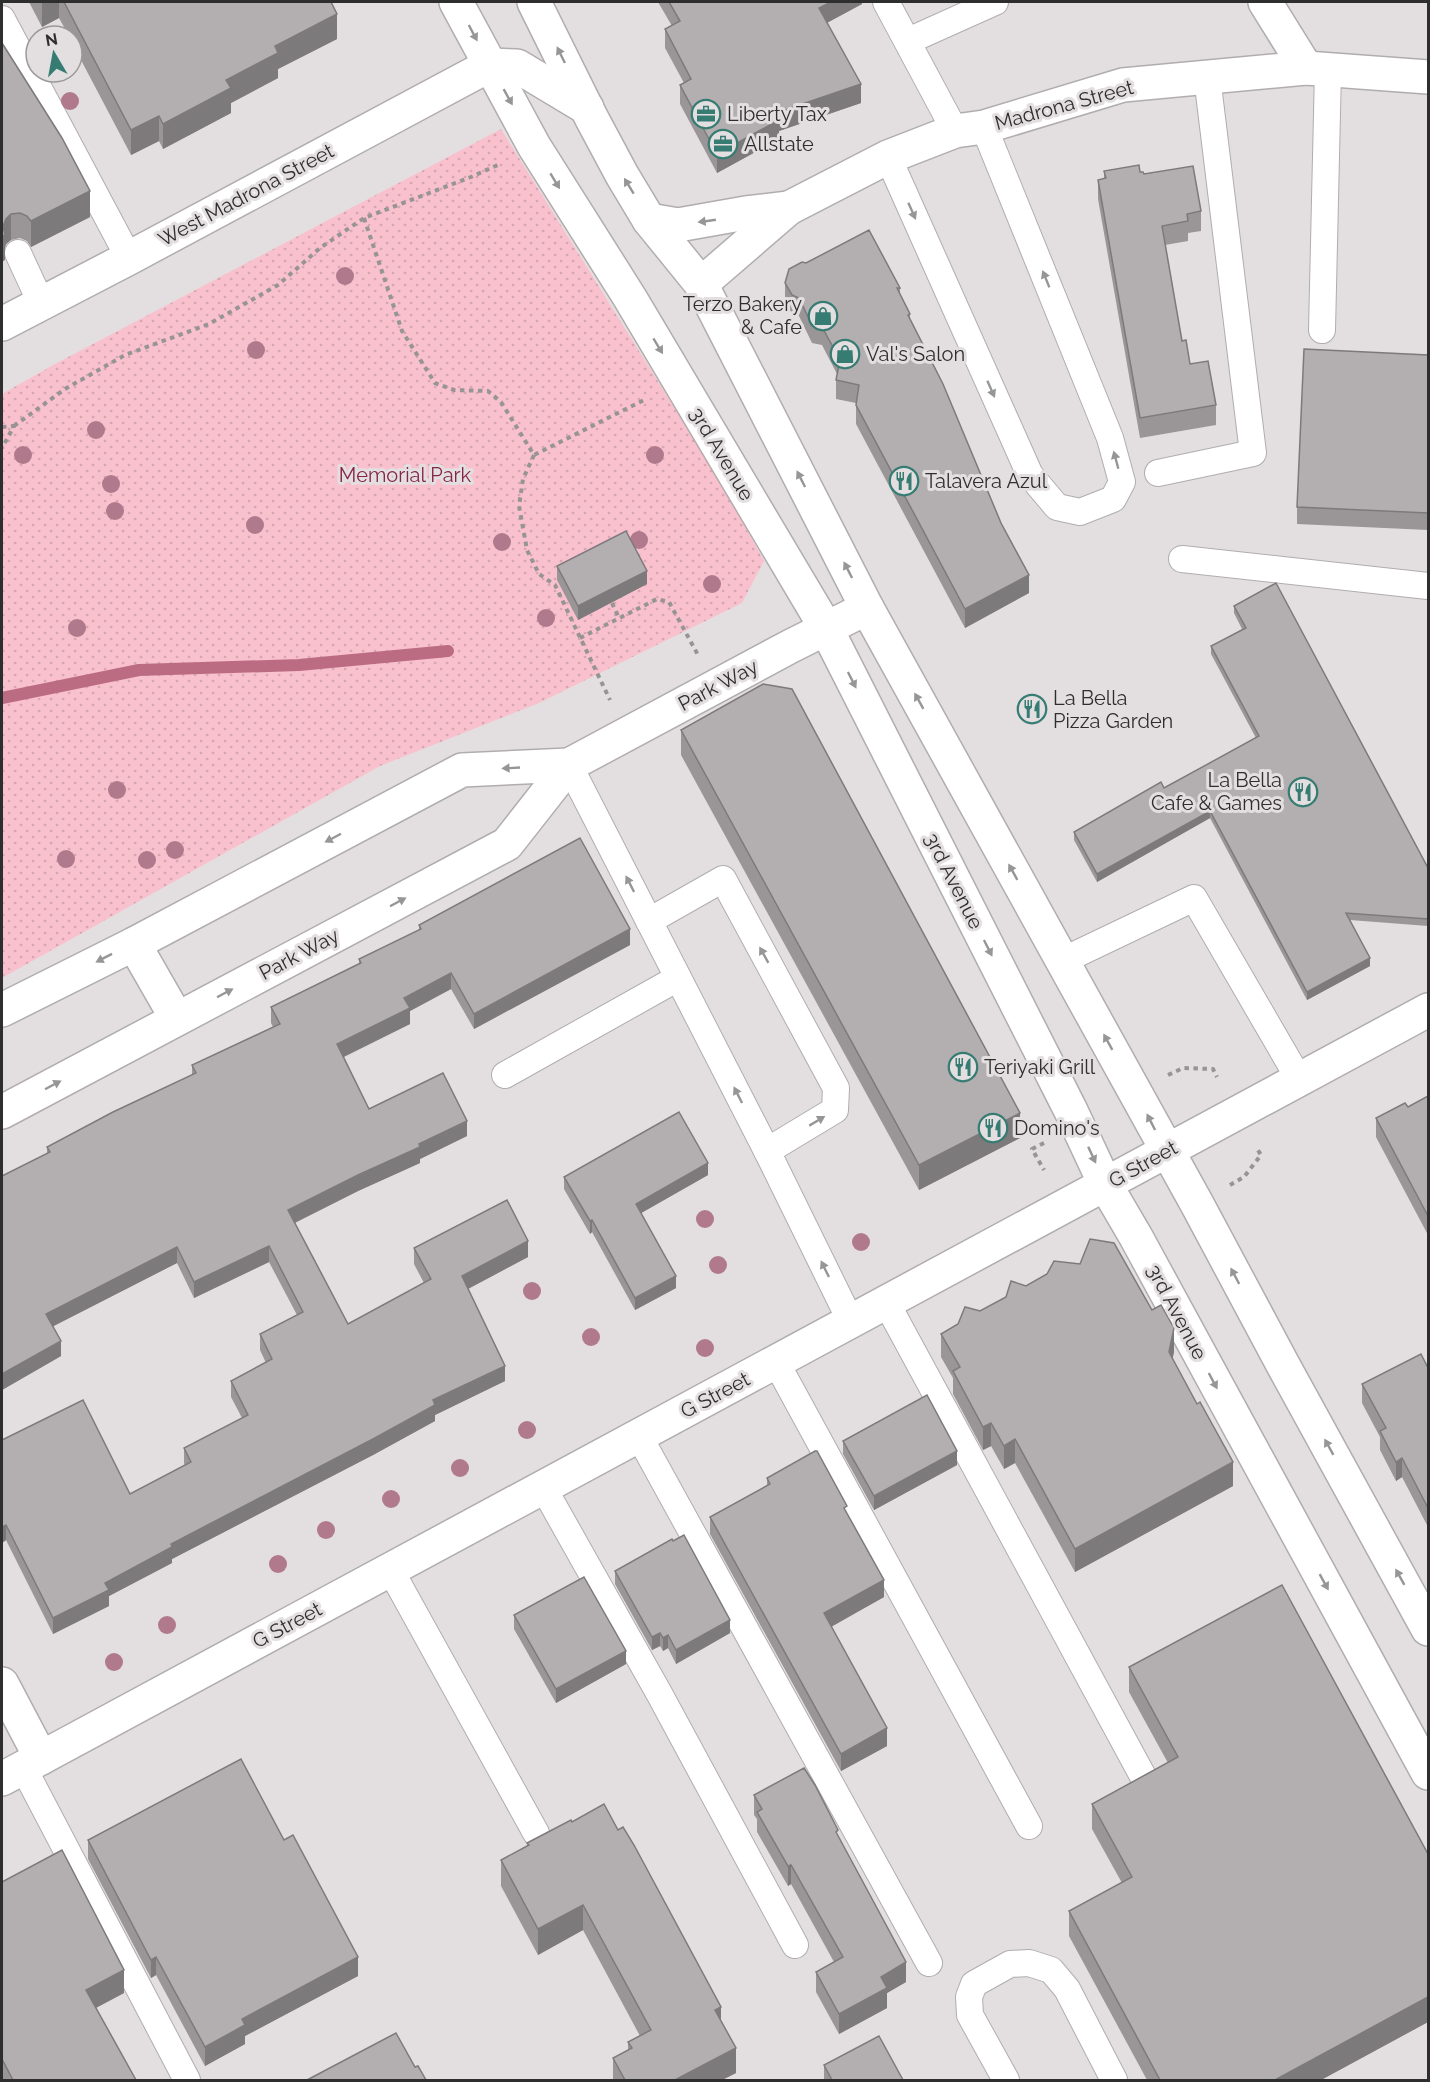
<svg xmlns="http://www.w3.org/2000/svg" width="1430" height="2082" font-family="Raleway,sans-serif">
  <defs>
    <pattern id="grass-dots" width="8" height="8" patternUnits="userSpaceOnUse" patternTransform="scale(1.5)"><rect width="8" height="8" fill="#f9c1ce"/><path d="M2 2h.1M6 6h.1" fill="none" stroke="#d6a6b1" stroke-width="1.8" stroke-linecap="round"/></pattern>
  </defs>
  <rect width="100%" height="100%" fill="#e3dfe0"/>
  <polygon fill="url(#grass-dots)" points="501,129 726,491 764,561 742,603 539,703 380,766 2,978 2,394 55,364"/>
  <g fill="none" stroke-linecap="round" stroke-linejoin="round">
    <polyline stroke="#bc6c82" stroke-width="12" points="2,698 139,670 299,665 448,651"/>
    <g stroke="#b1adae" stroke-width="28">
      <g id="service">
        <polyline points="886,2 955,131"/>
        <polyline points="2,19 129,258"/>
        <polyline points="908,41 995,2"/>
        <polyline points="888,157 1030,475 1057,507 1080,512 1113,499 1122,482 1110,438 984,127"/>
        <polyline points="18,253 41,303"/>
        <polyline points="1322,330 1328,70"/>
        <polyline points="1158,473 1253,453 1207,77"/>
        <polyline points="1182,559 1428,586"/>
        <polyline points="569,765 767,1151 851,1322"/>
        <polyline points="649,921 723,879 836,1088 835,1110 767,1151"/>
        <polyline points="1062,961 1194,898 1299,1079"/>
        <polyline points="505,1075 678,978"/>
        <polyline points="886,1302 1145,1780"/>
        <polyline points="776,1362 1029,1826"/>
        <polyline points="639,1436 929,1963"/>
        <polyline points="543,1487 660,1695 795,1945"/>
        <polyline points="390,1569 536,1833"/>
        <polyline points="23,1767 187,2080"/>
        <polyline points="1006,2080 970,2015 969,1997 974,1984 1010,1964 1029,1963 1051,1970 1067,1989 1114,2080"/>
      </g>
    </g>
    <g stroke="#b1adae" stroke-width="36">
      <g id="minor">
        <polyline points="1265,2 1306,68"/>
        <polyline points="649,220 678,225 746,213 789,208"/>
        <polyline points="701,284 789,208 888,157 955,131 984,127 1123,85 1306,68 1428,77"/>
        <polyline points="2,324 129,258 490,65"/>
        <polyline points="2,1684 41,1758"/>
      </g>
    </g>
    <g stroke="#b1adae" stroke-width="36">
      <g id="tertiary">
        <polyline points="134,944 177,1019"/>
        <polyline points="2,1010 134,944 462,770 569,765"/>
        <polyline points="2,1112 507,844 569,765 791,646 867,608"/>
        <polyline points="2,1779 1428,1010"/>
      </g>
    </g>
    <g stroke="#b1adae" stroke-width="36">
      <g id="secondary">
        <polyline points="456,2 534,146 630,298 826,628 1071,1111 1105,1184 1136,1237 1428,1773"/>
        <polyline points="534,2 591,117 622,175 649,220 701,284 867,608 1197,1204 1282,1363 1428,1629"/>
        <polyline points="490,65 517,66 587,108"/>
      </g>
    </g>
    <g stroke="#969494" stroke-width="4" stroke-dasharray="4.5 4.5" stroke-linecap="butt">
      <polyline points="364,218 402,331 435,383 454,390 488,391 501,402 534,455 646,399"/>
      <polyline points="14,426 65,389 125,355 209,324 278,285 320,248 364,218 471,177 500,164"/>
      <polyline points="2,427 14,426 2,448"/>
      <polyline points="534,455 523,479 519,506 527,550 539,574 555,585 610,700"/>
      <polyline points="612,603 619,618"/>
      <polyline points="580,638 657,599 669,602 698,655"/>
      <polyline points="1168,1075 1183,1068 1213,1069 1217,1077"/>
      <polyline points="1044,1143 1032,1149 1044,1170"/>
      <polyline points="1230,1185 1244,1177 1261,1155 1256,1147"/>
    </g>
    <use href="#service" stroke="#fff" stroke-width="26"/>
    <use href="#minor" stroke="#fff" stroke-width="33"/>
    <use href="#tertiary" stroke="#fff" stroke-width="33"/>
    <use href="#secondary" stroke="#fff" stroke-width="33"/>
  </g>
  <g fill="#b0798c">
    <circle cx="70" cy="101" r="9"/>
    <circle cx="345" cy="276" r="9"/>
    <circle cx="256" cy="350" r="9"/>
    <circle cx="96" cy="430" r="9"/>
    <circle cx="23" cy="455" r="9"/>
    <circle cx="655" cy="455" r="9"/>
    <circle cx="111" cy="484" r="9"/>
    <circle cx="115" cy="511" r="9"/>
    <circle cx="255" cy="525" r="9"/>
    <circle cx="639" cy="540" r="9"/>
    <circle cx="502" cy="542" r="9"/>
    <circle cx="712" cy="584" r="9"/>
    <circle cx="546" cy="618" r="9"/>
    <circle cx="77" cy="628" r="9"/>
    <circle cx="117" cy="790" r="9"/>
    <circle cx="175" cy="850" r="9"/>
    <circle cx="66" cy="859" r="9"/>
    <circle cx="147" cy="860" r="9"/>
    <circle cx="705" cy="1219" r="9"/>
    <circle cx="861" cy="1242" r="9"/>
    <circle cx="718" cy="1265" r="9"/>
    <circle cx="532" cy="1291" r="9"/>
    <circle cx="591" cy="1337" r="9"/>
    <circle cx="705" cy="1348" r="9"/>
    <circle cx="527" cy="1430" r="9"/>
    <circle cx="460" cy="1468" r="9"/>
    <circle cx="391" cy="1499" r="9"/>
    <circle cx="326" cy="1530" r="9"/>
    <circle cx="278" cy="1564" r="9"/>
    <circle cx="167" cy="1625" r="9"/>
    <circle cx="114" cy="1662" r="9"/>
  </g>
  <g fill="#9a9697">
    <polygon points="29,2 331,2 337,39 278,69 278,78 231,103 231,113 163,149 159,141 131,155 72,43 72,36 69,36 59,18 42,27"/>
    <polygon points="658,2 862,2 862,4 827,23 861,103 779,131 779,139 717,173 680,104 680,85 684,83 665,48 665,29 672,26"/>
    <polygon points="2,43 90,217 31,247 27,241 20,238 11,240 6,244 5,247 5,260"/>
    <polygon points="1104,171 1140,172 1201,211 1201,231 1188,233 1188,241 1165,245 1182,341 1190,364 1216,405 1216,425 1140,438 1098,199 1098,180 1104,179"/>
    <polygon points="785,283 900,288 900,294 910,314 910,321 1029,593 965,628 856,424 856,403 836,399 836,380 837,374 822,345 812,343 799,316 792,314 785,301"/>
    <polygon points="1428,355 1428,530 1297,524 1297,507"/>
    <polygon points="557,566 647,584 578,620 557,580"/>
    <polygon points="1234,606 1428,868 1428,926 1350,920 1370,966 1307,1000 1210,818 1097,882 1074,840 1074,832 1164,788 1256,738 1211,654 1211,646 1242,629 1234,613"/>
    <polygon points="681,730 1020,1138 919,1190 681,755"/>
    <polygon points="419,925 630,945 474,1029 451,989 410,1011 410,1024 344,1057 369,1109 467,1136 420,1159 420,1163 358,1191 295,1223 348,1324 424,1283 414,1264 414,1248 528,1257 468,1289 505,1381 435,1415 435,1421 373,1455 172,1559 172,1563 109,1596 109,1606 53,1634 6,1540 2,1543 2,1440 130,1494 185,1466 184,1463 184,1448 242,1418 231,1397 231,1381 266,1363 260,1350 260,1334 297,1315 269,1262 194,1298 177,1263 53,1326 61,1356 2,1390 47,1154 47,1147 192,1075 192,1065 273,1027 271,1023 271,1007 359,963 359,959 419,930"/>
    <polygon points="1428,1096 1428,1235 1376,1137 1376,1118 1408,1107"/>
    <polygon points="708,1175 641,1213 676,1288 635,1310 592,1232 590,1234 564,1189 564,1177"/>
    <polygon points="980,1311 1174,1352 1172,1359 1233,1486 1075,1572 1015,1463 1004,1469 991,1446 983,1450 953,1394 953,1378 941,1357 941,1334"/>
    <polygon points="1428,1368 1428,1527 1402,1477 1396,1481 1380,1450 1380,1437 1362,1403 1362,1384"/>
    <polygon points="843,1441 957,1465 874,1510 843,1454"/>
    <polygon points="767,1478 847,1514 884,1597 831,1626 887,1746 841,1771 710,1534 710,1517 767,1486"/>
    <polygon points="615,1571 730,1633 676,1664 668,1648 663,1651 660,1646 652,1650 615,1584"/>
    <polygon points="514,1615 626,1664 556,1703 514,1629"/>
    <polygon points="1129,1667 1428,1854 1428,2022 1321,2080 1147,2080 1069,1936 1069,1911 1122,1883 1092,1829 1092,1804 1168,1763 1129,1692"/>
    <polygon points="754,1795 838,1837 906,1982 887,1993 887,2008 839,2034 816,1992 816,1972 834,1962 791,1884 788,1886 757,1832 757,1819 754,1815"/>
    <polygon points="88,1840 284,1840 358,1976 245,2036 245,2044 205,2066 156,1975 151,1978 88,1859"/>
    <polygon points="527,1843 721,2021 736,2073 722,2080 613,2080 613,2058 628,2050 628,2042 640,2036 583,1930 538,1955 501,1886 501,1860 527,1846"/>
    <polygon points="2,1882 124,1993 96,2008 136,2080 2,2080"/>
    <polygon points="824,2065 903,2080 824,2080"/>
  </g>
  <g fill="#7d7a7b">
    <polygon points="42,2 59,2 59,18 42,27"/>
    <polygon points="831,2 862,2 862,4 819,27 819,8"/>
    <polygon points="337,14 337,39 278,69 278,78 231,103 231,113 163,149 163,124 275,46"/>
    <polygon points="861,84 861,103 779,131 779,139 717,173 717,154 776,113"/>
    <polygon points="159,116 159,141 131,155 131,130"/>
    <polygon points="90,191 90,217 31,247 31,221"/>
    <polygon points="11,214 11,240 6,244 5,247 5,260 2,262 2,236 3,226 6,219"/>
    <polygon points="647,571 647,584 578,620 578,606"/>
    <polygon points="1029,575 1029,593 965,628 965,609"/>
    <polygon points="1210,811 1210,818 1097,882 1097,874"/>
    <polygon points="630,929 630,945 474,1029 474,1014"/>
    <polygon points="1370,958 1370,966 1307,1000 1307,992"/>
    <polygon points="451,973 451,989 410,1011 410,1024 337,1060 337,1044 404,998"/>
    <polygon points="1020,1113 1020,1138 919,1190 919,1165"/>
    <polygon points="467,1121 467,1136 420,1159 420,1163 358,1191 288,1226 288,1210 419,1144"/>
    <polygon points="708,1163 708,1175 636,1216 636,1204"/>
    <polygon points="592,1220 592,1232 590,1234 590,1221"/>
    <polygon points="528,1241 528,1257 462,1292 462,1276"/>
    <polygon points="269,1246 269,1262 194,1298 194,1282"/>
    <polygon points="177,1247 177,1263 46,1330 46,1314"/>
    <polygon points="676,1276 676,1288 635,1310 635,1298"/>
    <polygon points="1174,1328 1174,1352 1169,1376 1169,1352"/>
    <polygon points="61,1341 61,1356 2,1390 2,1374"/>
    <polygon points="505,1366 505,1381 435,1415 435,1421 373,1455 172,1559 172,1563 109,1596 109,1606 53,1634 53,1618 105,1583 171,1544 433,1400"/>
    <polygon points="991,1423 991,1446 983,1450 983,1427"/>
    <polygon points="1015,1439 1015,1463 1004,1469 1004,1446"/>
    <polygon points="957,1451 957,1465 874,1510 874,1496"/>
    <polygon points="1402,1458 1402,1477 1396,1481 1396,1462"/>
    <polygon points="1233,1462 1233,1486 1075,1572 1075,1549"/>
    <polygon points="6,1525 6,1540 2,1543 2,1527"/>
    <polygon points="884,1580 884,1597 824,1631 824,1613"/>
    <polygon points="730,1620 730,1633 676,1664 676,1650"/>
    <polygon points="660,1633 660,1646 652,1650 652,1637"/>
    <polygon points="668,1635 668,1648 663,1651 663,1638"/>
    <polygon points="626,1651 626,1664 556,1703 556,1689"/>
    <polygon points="887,1728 887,1746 841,1771 841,1754"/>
    <polygon points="791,1865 791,1884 788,1886 788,1866"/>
    <polygon points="583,1905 583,1930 538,1955 538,1929"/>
    <polygon points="156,1957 156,1975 151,1978 151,1960"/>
    <polygon points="358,1957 358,1976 245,2036 245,2044 205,2066 205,2047 242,2019"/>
    <polygon points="906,1962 906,1982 887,1993 887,2008 839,2034 839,2014 881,1977"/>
    <polygon points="124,1970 124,1993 86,2013 86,1990"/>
    <polygon points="1428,1997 1428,2022 1321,2080 1275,2080"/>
    <polygon points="721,2007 721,2032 715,2010"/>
    <polygon points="736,2048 736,2073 722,2080 675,2080"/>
  </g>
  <g fill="#b3afb0" stroke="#7d7a7b" stroke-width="1.5">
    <polygon points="64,2 331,2 337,14 275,46 278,53 226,80 231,88 163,124 159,116 131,130"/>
    <polygon points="669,2 831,2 819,8 861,84 776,113 779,120 717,154 680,85 691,79 665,29 680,21"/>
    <polygon points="2,43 62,138 90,191 31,221 27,216 20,213 11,214 6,219 3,226 5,235 2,236"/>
    <polygon points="1139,165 1140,172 1143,172 1144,174 1193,166 1201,211 1187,214 1188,221 1162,226 1182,341 1186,340 1190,364 1208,361 1216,405 1140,418 1098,180 1106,178 1104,171"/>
    <polygon points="869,230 900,288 897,288 910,314 908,315 943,384 1001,523 1029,575 965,609 856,405 859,385 836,380 840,360 822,327 812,325 799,298 792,295 785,283 789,269 802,262 806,263"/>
    <polygon points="1304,349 1428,355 1428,513 1297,507"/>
    <polygon points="626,531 647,571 578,606 557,566"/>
    <polygon points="1276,583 1428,868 1428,919 1346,913 1370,958 1307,992 1210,811 1097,874 1074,832 1161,782 1164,788 1259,736 1211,646 1246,628 1234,606"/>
    <polygon points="763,684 792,689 1020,1113 919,1165 681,730"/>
    <polygon points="580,838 630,929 474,1014 451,973 404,998 410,1008 337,1044 369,1109 443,1073 467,1121 419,1144 420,1147 358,1175 288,1210 348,1324 431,1279 414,1248 507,1200 528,1241 462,1276 505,1366 433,1400 435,1405 373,1439 171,1544 172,1547 105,1583 109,1590 53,1618 6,1525 2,1527 2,1440 83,1400 130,1494 191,1462 184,1448 248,1415 231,1381 272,1359 260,1334 303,1312 269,1246 194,1282 177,1247 46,1314 61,1341 2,1374 2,1176 50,1152 47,1147 113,1112 196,1073 192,1065 280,1024 271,1007 361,963 359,959 421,929 419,925"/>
    <polygon points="1428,1096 1428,1216 1376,1118 1405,1103 1408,1107"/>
    <polygon points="679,1112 708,1163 636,1204 676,1276 635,1298 592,1220 590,1221 564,1177"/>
    <polygon points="1090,1239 1114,1243 1152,1310 1161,1305 1174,1328 1169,1352 1197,1404 1200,1402 1233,1462 1075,1549 1015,1439 1004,1446 991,1423 983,1427 953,1371 960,1367 941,1334 958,1324 965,1307 980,1311 1006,1297 1011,1281 1026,1286 1047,1274 1054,1261 1080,1264"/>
    <polygon points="1421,1354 1428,1368 1428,1508 1402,1458 1396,1462 1380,1431 1386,1428 1362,1384"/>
    <polygon points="927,1395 957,1451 874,1496 843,1441"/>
    <polygon points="815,1451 817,1451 847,1506 844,1508 884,1580 824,1613 887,1728 841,1754 710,1517 770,1484 767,1478"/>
    <polygon points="684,1535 730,1620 676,1650 668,1635 663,1638 660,1633 652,1637 615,1571 672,1539 673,1541"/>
    <polygon points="584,1577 626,1651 556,1689 514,1615"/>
    <polygon points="1282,1585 1428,1854 1428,1997 1275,2080 1160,2080 1069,1911 1132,1877 1092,1804 1178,1757 1129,1667"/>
    <polygon points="241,1759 284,1840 293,1835 358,1957 242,2019 245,2025 205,2047 156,1957 151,1960 88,1840"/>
    <polygon points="804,1768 815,1785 838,1830 836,1832 906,1962 881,1977 887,1988 839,2014 816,1972 843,1957 791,1865 788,1866 757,1812 762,1809 754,1795"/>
    <polygon points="604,1804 618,1830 623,1827 634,1845 721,2007 715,2010 736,2048 675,2080 625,2080 613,2058 632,2048 628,2042 651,2030 583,1905 538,1929 501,1860 529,1845 527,1843 571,1820 572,1822"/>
    <polygon points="62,1850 124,1970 86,1990 136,2080 13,2080 2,2059 2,1882"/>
    <polygon points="396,2033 415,2067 418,2066 426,2080 307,2080"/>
    <polygon points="879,2036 903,2080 832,2080 824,2065"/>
  </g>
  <defs><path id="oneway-solid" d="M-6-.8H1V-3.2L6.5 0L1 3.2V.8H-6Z" transform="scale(1.5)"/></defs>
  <g fill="#979696">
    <use href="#oneway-solid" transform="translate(473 33) rotate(62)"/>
    <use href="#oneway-solid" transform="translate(561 55) rotate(-116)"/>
    <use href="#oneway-solid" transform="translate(508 97) rotate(61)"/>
    <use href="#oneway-solid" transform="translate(555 181) rotate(59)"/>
    <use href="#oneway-solid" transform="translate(629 186) rotate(-121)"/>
    <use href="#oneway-solid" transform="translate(912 211) rotate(66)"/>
    <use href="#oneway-solid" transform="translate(707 221) rotate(172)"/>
    <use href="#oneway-solid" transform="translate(1046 279) rotate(-112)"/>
    <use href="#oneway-solid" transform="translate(658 346) rotate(59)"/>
    <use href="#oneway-solid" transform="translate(991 389) rotate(66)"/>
    <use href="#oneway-solid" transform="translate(1116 460) rotate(-105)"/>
    <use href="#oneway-solid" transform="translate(801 479) rotate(-117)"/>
    <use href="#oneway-solid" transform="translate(848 570) rotate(-117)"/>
    <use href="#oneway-solid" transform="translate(852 680) rotate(63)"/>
    <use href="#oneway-solid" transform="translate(919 701) rotate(-119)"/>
    <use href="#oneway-solid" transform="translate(511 768) rotate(177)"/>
    <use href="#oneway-solid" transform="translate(333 838) rotate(152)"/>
    <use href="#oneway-solid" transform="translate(1013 872) rotate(-119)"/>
    <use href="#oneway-solid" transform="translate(630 884) rotate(-117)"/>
    <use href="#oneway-solid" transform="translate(398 902) rotate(-28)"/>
    <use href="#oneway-solid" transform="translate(988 948) rotate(63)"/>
    <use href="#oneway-solid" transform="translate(764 955) rotate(-119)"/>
    <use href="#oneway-solid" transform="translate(104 958) rotate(153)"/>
    <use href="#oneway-solid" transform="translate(225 993) rotate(-28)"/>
    <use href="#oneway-solid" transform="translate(1108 1042) rotate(-119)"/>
    <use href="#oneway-solid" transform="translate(53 1085) rotate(-28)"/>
    <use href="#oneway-solid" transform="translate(738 1095) rotate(-117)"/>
    <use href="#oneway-solid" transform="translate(817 1121) rotate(-31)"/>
    <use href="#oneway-solid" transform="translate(1151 1122) rotate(-117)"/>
    <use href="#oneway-solid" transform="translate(1092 1155) rotate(65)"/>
    <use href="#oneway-solid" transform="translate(825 1269) rotate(-116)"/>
    <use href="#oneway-solid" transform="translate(1235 1276) rotate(-118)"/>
    <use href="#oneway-solid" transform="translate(1213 1381) rotate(62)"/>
    <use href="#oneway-solid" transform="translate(1329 1447) rotate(-119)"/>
    <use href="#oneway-solid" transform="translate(1400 1577) rotate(-119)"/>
    <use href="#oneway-solid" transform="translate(1324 1582) rotate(61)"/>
  </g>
  <defs>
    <g id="office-ring" transform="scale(1.5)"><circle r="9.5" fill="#e3dfe0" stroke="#367c73" stroke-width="1.5"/><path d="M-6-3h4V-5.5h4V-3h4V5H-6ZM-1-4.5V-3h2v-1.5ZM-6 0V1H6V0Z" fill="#367c73"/></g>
    <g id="shop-ring" transform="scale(1.5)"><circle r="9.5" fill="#e3dfe0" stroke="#367c73" stroke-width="1.5"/><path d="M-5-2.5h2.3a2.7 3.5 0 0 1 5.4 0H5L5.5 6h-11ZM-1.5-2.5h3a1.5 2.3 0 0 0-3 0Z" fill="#367c73"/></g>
    <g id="restaurant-ring" transform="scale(1.5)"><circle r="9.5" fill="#e3dfe0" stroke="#367c73" stroke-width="1.5"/><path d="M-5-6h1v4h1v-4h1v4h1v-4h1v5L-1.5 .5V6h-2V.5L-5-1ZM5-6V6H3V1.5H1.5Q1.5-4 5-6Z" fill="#367c73"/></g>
  </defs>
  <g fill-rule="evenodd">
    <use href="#office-ring" x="706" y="114"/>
    <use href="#office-ring" x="723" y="144"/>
    <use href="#shop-ring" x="823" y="316"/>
    <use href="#shop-ring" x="845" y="354"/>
    <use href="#restaurant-ring" x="904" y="481"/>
    <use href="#restaurant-ring" x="1032" y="709"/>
    <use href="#restaurant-ring" x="1303" y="792"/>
    <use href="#restaurant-ring" x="963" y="1067"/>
    <use href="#restaurant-ring" x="993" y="1128"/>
  </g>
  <g text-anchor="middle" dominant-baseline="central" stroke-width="6" stroke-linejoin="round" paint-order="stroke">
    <g font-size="20" fill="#2f2e2e" stroke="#e3dfe0">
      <text transform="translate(1064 105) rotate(-15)">Madrona Street</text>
      <text transform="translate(246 195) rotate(-28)">West Madrona Street</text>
      <text transform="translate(722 454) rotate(59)">3rd Avenue</text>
      <text transform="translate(718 685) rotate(-28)">Park Way</text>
      <text transform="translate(954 881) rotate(63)">3rd Avenue</text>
      <text transform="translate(299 954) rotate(-28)">Park Way</text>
      <text transform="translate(1143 1164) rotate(-29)">G Street</text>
      <text transform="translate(1177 1312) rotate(62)">3rd Avenue</text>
      <text transform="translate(715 1395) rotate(-28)">G Street</text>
      <text transform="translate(287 1625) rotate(-28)">G Street</text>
    </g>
    <g font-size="20" fill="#2f2e2e" stroke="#e3dfe0" text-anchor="start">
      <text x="727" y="114">Liberty Tax</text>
      <text x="744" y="144">Allstate</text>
      <text x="802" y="304" text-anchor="end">Terzo Bakery<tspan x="802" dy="23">&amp; Cafe</tspan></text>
      <text x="866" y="354">Val's Salon</text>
      <text x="925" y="481">Talavera Azul</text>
      <text x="1053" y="698">La Bella<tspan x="1053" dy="23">Pizza Garden</tspan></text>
      <text x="1282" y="780" text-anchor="end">La Bella<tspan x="1282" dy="23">Cafe &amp; Games</tspan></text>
      <text x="984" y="1067">Teriyaki Grill</text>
      <text x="1014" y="1128">Domino's</text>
    </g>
    <g font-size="20" fill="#862548" stroke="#e3dfe0">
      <text x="405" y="475">Memorial Park</text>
    </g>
  </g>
  <rect width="1430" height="2082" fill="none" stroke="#2f2e2e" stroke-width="6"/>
  <g transform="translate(54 54) rotate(350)"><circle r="28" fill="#e3dfe0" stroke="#9b9899" stroke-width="1.5"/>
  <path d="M0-4.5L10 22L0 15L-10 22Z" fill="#367c73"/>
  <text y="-9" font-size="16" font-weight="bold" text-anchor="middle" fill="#2f2e2e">N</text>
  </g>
</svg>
